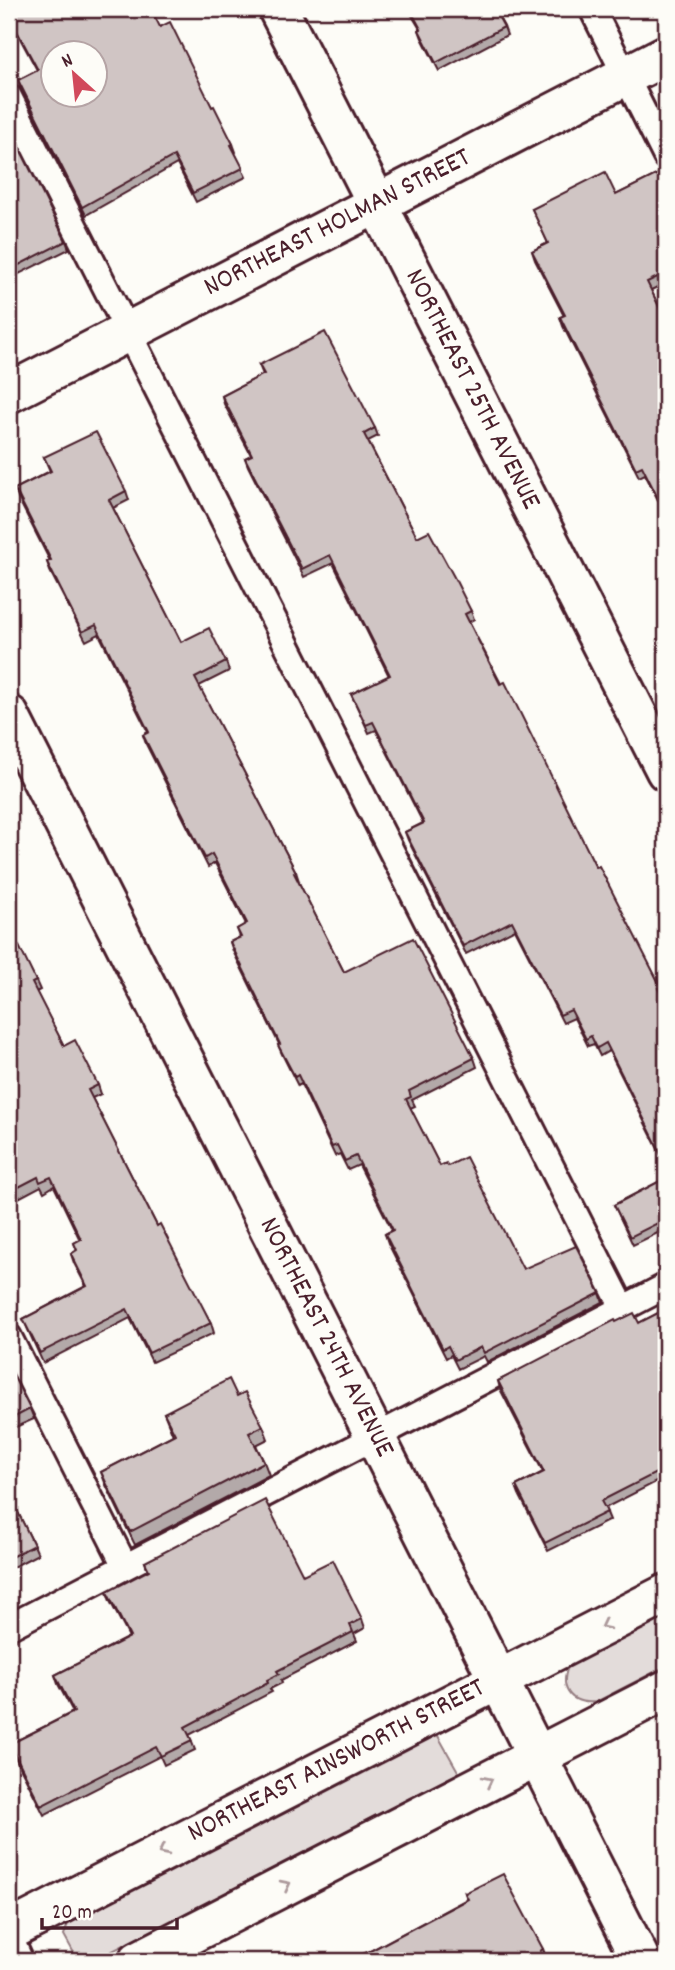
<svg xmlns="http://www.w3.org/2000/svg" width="675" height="1970" font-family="Dekko,sans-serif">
  <rect width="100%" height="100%" fill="#fdfcf7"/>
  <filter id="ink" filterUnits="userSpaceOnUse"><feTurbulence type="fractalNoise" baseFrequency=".0143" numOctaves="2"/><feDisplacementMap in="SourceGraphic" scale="14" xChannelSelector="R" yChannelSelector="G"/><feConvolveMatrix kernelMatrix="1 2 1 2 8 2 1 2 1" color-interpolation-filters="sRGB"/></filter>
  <g filter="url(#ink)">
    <g fill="#e3dcda" stroke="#967e82" stroke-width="2">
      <path d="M666 1610V1666L596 1702C565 1705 557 1681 573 1658Z"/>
      <polygon points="433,1727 459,1773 95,1960 75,1955 64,1935 72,1912"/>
    </g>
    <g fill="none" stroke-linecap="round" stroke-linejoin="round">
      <g stroke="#4a1f2b" stroke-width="30">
        <g id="service">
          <polyline points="592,9 666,157"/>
          <polyline points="9,97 623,1308"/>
          <polyline points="9,1337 125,1566"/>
          <polyline points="9,1627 666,1286"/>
        </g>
      </g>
      <g stroke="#4a1f2b" stroke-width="44">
        <g id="minor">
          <polyline points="278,9 666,771"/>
          <polyline points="9,393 666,55"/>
          <polyline points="9,715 641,1961"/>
          <polyline points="9,1952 13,1961"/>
        </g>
      </g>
      <g stroke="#4a1f2b" stroke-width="44">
        <g id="tertiary">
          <polyline points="9,1931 666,1594"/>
          <polyline points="138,1961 666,1690"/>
        </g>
      </g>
      <use href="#service" stroke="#fdfcf7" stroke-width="24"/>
      <use href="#minor" stroke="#fdfcf7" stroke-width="38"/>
      <use href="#tertiary" stroke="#fdfcf7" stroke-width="38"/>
    </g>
    <g fill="#b3a9a9" stroke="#4a1f2b" stroke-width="2">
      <polygon points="9,9 160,27 212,107 233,144 236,152 235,153 246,177 196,202 177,164 86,215 21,89 18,80 37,70 9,18"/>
      <polygon points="408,9 494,9 504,27 507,35 439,71 422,38 419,30 420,29"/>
      <polygon points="9,127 66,241 69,249 9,279"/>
      <polygon points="666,170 666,283 651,290 666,321 666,516 645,474 639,477 563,326 560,317 564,316 535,260 532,251 548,243 532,209 616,195"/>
      <polygon points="259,365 375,428 378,436 368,441 417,537 471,611 474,619 469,622 596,867 661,987 664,995 662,996 666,1005 666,1165 609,1051 600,1056 594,1044 588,1046 574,1018 563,1023 515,929 466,954 408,840 405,832 423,823 376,730 369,733 351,694 389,676 333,563 304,577 248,466 245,458 251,455 224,404 222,396 263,375"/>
      <polygon points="44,457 126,491 129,500 113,508 181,642 226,662 229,671 199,686 296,872 299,881 298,881 344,972 474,1058 477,1067 412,1100 415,1106 410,1108 440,1166 523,1269 600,1293 603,1302 487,1362 484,1356 458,1369 451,1355 446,1358 388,1243 385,1234 392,1230 359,1165 348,1170 340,1154 335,1156 301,1084 298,1086 282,1054 278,1045 279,1044 233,951 230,942 240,937 237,929 246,924 215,863 208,867 146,744 143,735 148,732 99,634 86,641 50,571 47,562 50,561 18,498 15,489 50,471"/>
      <polygon points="9,932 36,981 40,990 36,992 64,1046 98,1085 101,1094 92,1098 157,1226 211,1323 214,1333 152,1362 130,1318 43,1363 23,1319 86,1286 74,1263 71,1254 77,1251 74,1243 80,1240 54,1186 44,1192 41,1186 9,1203"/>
      <polygon points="666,1178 666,1229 633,1245 614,1205"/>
      <polygon points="666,1309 666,1477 605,1508 610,1520 548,1551 519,1494 516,1486 543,1472 500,1389 498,1381 616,1322 639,1323"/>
      <polygon points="9,1367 30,1409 34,1419 9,1430"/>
      <polygon points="237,1396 263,1426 268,1439 256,1445 264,1462 269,1475 135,1545 106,1485 101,1472 173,1435 164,1413"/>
      <polygon points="9,1494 34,1545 38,1554 9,1569"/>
      <polygon points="145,1562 303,1575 362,1619 365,1628 354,1634 357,1641 281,1680 282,1683 270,1689 272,1692 189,1735 195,1750 164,1765 160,1756 44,1815 13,1753 10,1744 73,1712 58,1684 55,1675 129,1637 110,1601 107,1592 148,1571"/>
      <polygon points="465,1893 543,1949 547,1960 545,1961 372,1950 467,1899"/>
    </g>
    <g fill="#d0c5c4" stroke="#4a1f2b" stroke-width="2" fill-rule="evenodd">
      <path d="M9 9H151L160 27 170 22 212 107 214 106 233 144 231 145 243 168 193 193 174 156 82 207 18 80 38 70 9 16ZM52 52H94V94H52Z"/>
      <polygon points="410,9 494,9 504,27 436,63 419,30 421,29"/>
      <polygon points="9,127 66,241 9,270"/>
      <polygon points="666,170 666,273 647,282 666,321 666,514 642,466 636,469 560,317 565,315 532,251 548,243 532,209 605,172 616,195"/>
      <polygon points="325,332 375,428 364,434 417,537 429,531 454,577 471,611 465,614 500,684 505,682 596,867 599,866 661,987 658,988 666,1005 666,1163 606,1043 597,1048 591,1036 586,1039 571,1010 560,1015 512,921 463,946 405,832 424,823 373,722 366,725 351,694 390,675 330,555 302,569 245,458 252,455 222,396 264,374 259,365"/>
      <polygon points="96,432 126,491 109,500 181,642 209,628 226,662 195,678 296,872 294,873 344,972 413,938 474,1058 409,1091 411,1097 406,1099 440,1166 446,1163 448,1166 466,1157 523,1269 576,1246 600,1293 484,1353 481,1347 455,1360 448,1346 443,1349 385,1234 393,1230 356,1156 345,1161 337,1145 332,1147 298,1075 295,1077 278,1045 280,1044 230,942 241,937 237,929 247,923 212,854 205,858 143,735 149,732 96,625 82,632 47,562 51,560 15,489 51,471 44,457"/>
      <polygon points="9,932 16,947 19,946 36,981 32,983 64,1046 75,1040 98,1085 88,1090 157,1226 160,1224 211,1323 149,1353 127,1309 40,1353 23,1319 87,1286 71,1254 77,1250 74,1243 81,1239 51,1177 40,1182 38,1177 9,1192"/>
      <polygon points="666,1178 666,1219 630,1237 614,1205"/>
      <polygon points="666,1309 666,1468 601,1501 607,1512 545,1543 516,1486 544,1472 498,1381 615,1320 616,1322 634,1313 639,1323"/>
      <polygon points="9,1367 30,1409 9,1420"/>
      <polygon points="229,1379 237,1396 245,1392 263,1426 249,1433 264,1462 130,1532 101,1472 175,1434 164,1413"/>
      <polygon points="9,1494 34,1545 9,1558"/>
      <polygon points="265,1500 303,1575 333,1560 362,1619 350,1625 353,1632 277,1671 279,1674 267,1680 268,1683 185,1727 192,1741 161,1756 156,1747 41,1806 10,1744 74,1712 55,1675 130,1637 107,1592 149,1570 145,1562"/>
      <polygon points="503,1874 543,1949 540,1951 545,1961 347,1961 372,1950 468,1899 465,1893"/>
    </g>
    <defs><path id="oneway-chevron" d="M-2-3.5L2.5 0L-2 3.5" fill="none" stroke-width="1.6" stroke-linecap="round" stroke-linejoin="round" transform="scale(1.75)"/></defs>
    <g stroke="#ac999b">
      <use href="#oneway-chevron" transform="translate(605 1625) rotate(153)"/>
      <use href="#oneway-chevron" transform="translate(488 1781) rotate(-27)"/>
      <use href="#oneway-chevron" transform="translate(163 1851) rotate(153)"/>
      <use href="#oneway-chevron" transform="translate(286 1885) rotate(-27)"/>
    </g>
  </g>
  <g text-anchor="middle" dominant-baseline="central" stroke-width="5" stroke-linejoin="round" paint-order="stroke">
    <g font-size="28" fill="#4a1f2b" stroke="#fdfcf7">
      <text transform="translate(338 224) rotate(-27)">NORTHEAST HOLMAN STREET</text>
      <text transform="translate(471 390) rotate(63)">NORTHEAST 25TH AVENUE</text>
      <text transform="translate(325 1338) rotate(63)">NORTHEAST 24TH AVENUE</text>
      <text transform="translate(337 1762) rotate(-27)">NORTHEAST AINSWORTH STREET</text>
    </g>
  </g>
  <rect width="675" height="1970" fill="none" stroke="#fdfcf7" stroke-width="35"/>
  <rect x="18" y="18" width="640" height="1935" fill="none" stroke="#4a1f2b" stroke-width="2.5" filter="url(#ink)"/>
  <g transform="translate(74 74) rotate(333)"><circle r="33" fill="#fdfcf7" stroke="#b5a4a5" stroke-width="2"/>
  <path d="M0-5L12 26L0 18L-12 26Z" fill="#d1495b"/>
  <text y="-10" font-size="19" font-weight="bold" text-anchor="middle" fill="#4a1f2b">N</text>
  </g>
  <path d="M42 1918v10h135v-10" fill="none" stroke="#4a1f2b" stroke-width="3.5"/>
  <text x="52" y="1918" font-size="21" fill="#4a1f2b" stroke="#fdfcf7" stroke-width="5" paint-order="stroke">20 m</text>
</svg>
